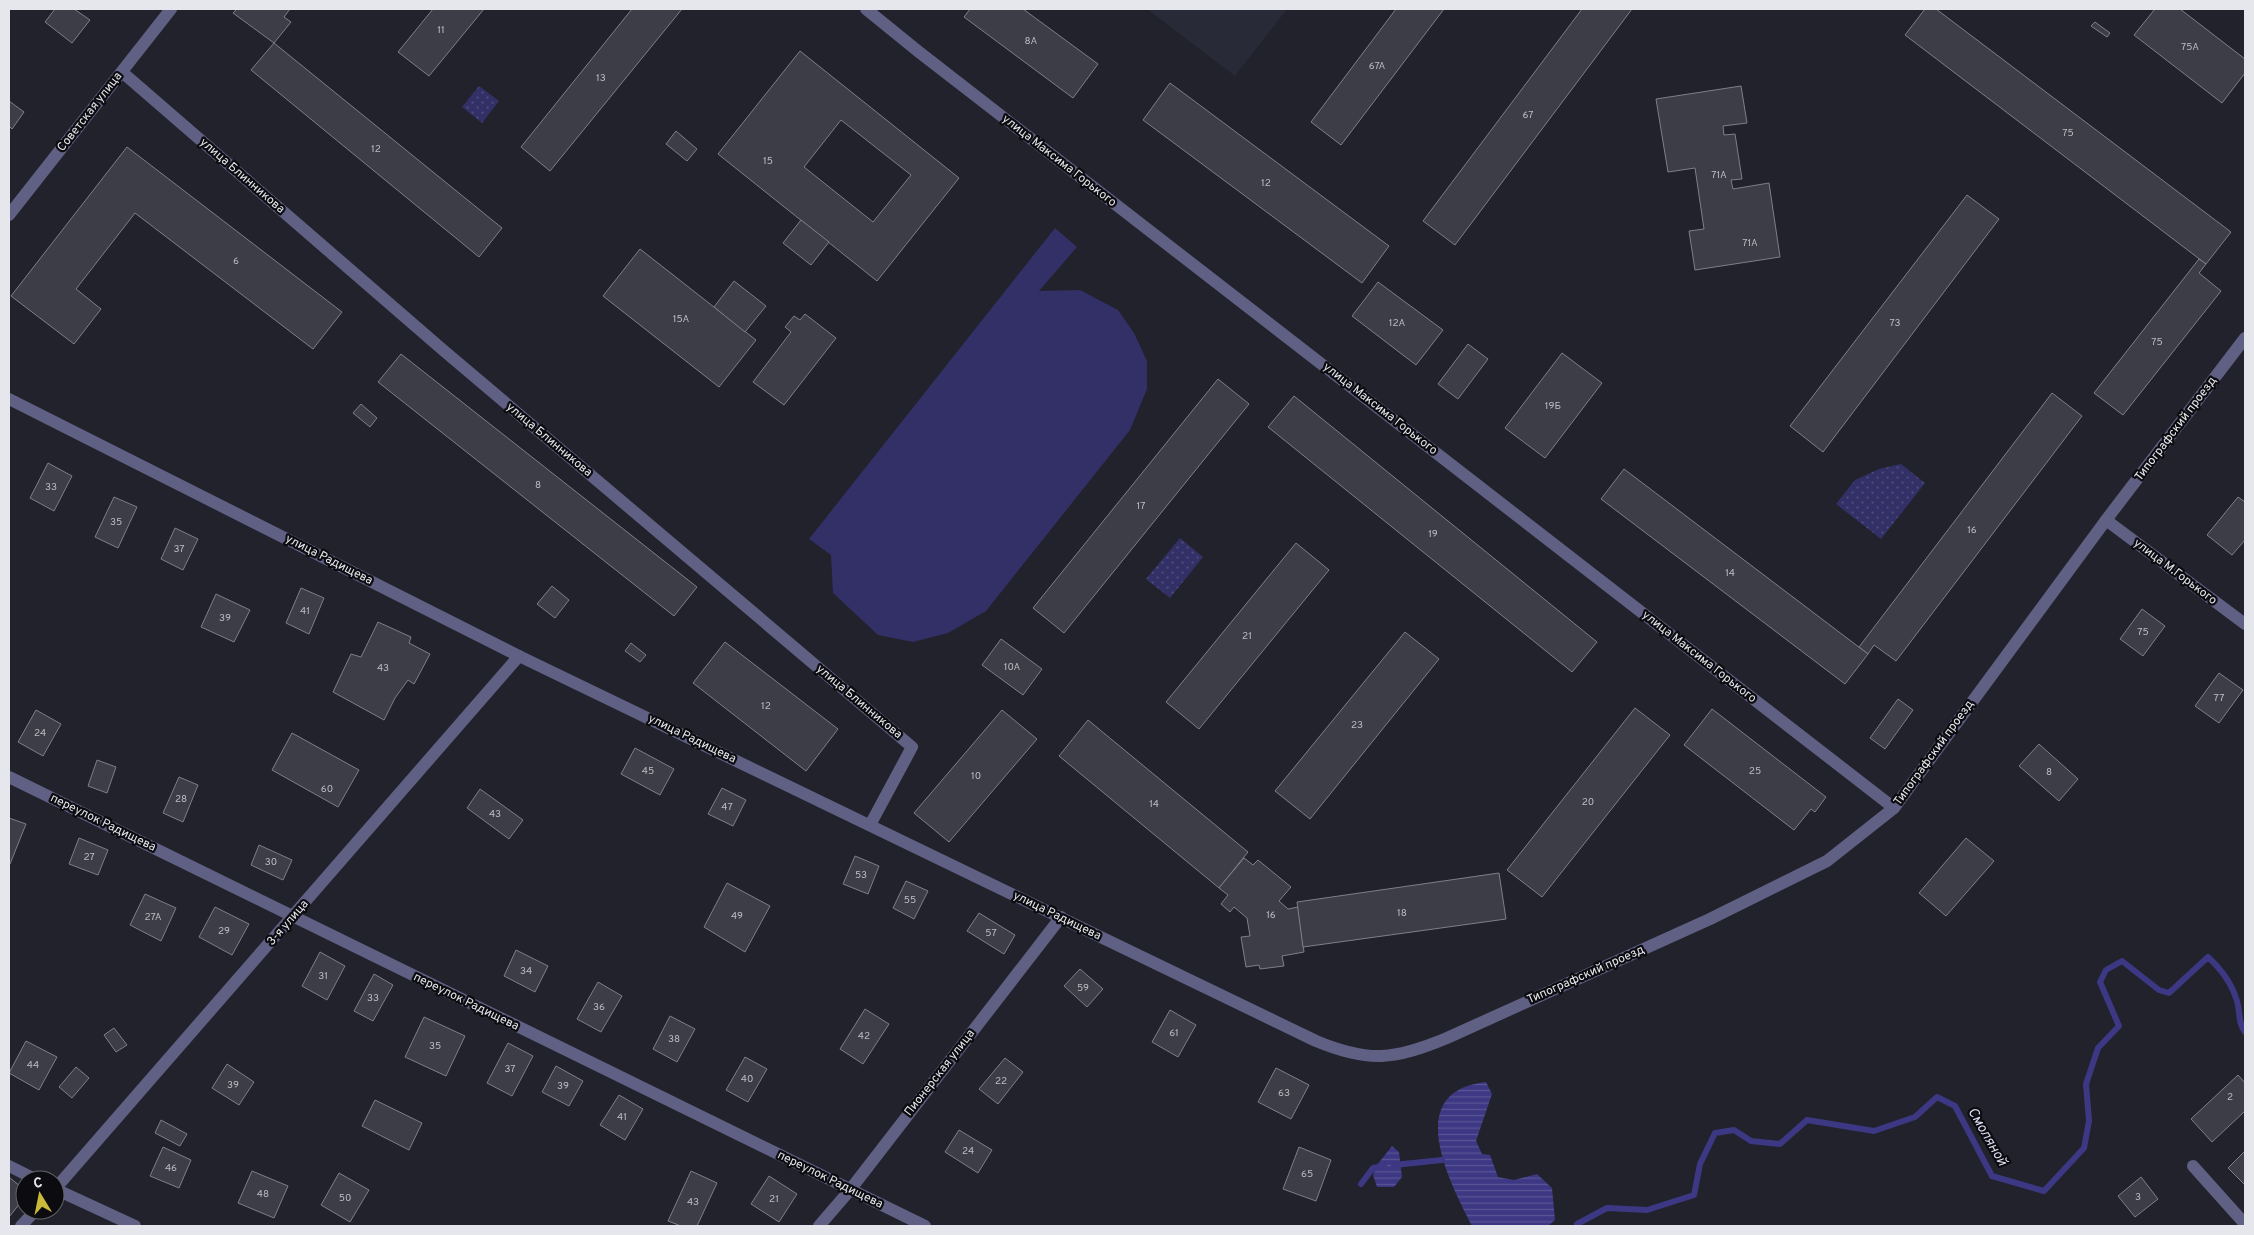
<svg xmlns="http://www.w3.org/2000/svg" width="2254" height="1235" font-family="Overpass,sans-serif">
  <defs>
    <pattern id="grass-dots" width="8" height="8" patternUnits="userSpaceOnUse" patternTransform="scale(1.25)"><rect width="8" height="8" fill="#323067"/><path d="M2 2h.1M6 6h.1" fill="none" stroke="#504e7d" stroke-width="1.8" stroke-linecap="round"/></pattern>
    <pattern id="water-rules" width="6" height="5" patternUnits="userSpaceOnUse" patternTransform="scale(1.25)"><rect width="6" height="5" fill="#3d3883"/><path d="M0 2.5h6" fill="none" stroke="#595595"/></pattern>
  </defs>
  <rect width="100%" height="100%" fill="#21222b"/>
  <polygon fill="#292a38" points="1147,9 1287,9 1235,76"/>
  <g fill="url(#grass-dots)">
    <polygon points="479,86 499,101 482,123 462,107"/>
    <polygon points="1901,464 1925,483 1881,539 1836,504 1855,480 1879,469"/>
    <polygon points="1180,538 1203,557 1170,598 1146,579"/>
  </g>
  <polygon fill="#323067" points="1055,228 1077,247 1039,291 1080,290 1118,310 1134,333 1147,361 1147,389 1130,430 986,611 948,633 913,642 878,635 833,593 831,555 809,539"/>
  <g fill="url(#water-rules)">
    <path d="M1486 1082 1492 1094 1476 1141 1482 1154 1490 1155 1498 1177 1514 1180 1537 1174 1552 1188 1555 1220 1548 1226H1472C1449 1181 1402 1091 1486 1082Z"/>
    <polygon points="1392,1146 1399,1152 1402,1177 1394,1187 1377,1187 1373,1175 1377,1165"/>
  </g>
  <g fill="none" stroke-linecap="round" stroke-linejoin="round">
    <g stroke="#3d3883" stroke-width="6">
      <polyline points="1394,1165 1442,1160"/>
      <polyline points="1361,1184 1373,1168 1384,1166"/>
      <path d="M1577 1226V1224L1607 1208 1647 1210 1694 1195 1700 1164 1715 1133 1734 1130 1751 1141 1780 1144 1807 1120 1874 1131 1915 1117 1937 1097 1955 1106 1992 1176 2044 1191 2084 1148 2089 1121 2086 1084 2098 1048 2119 1026 2100 982 2106 970 2122 961 2159 990 2169 993 2208 957C2221 969 2232 984 2237 1001 2240 1011 2238 1024 2245 1032"/>
    </g>
  </g>
  <g fill="#3c3d47" stroke="#7e7f8b" fill-rule="evenodd">
    <polygon points="55,9 74,9 90,20 72,43 45,22"/>
    <polygon points="237,9 290,9 284,17 291,22 274,43 233,13"/>
    <polygon points="433,9 484,9 429,76 398,52"/>
    <polygon points="632,9 682,9 550,171 521,147"/>
    <polygon points="970,9 1023,9 1098,64 1073,98 964,17"/>
    <polygon points="1396,9 1444,9 1341,145 1311,122"/>
    <polygon points="1582,9 1632,9 1455,245 1423,221"/>
    <polygon points="1925,9 1936,9 2231,232 2206,264 1905,35"/>
    <polygon points="2155,9 2180,9 2245,59 2245,73 2222,103 2134,35"/>
    <polygon points="2095,22 2110,33 2107,37 2091,26"/>
    <polygon points="274,43 502,228 479,257 251,70"/>
    <path d="M800 51 959 178 877 281 718 154ZM841 120 911 175 873 222 804 167Z"/>
    <polygon points="1170,83 1389,246 1362,283 1143,120"/>
    <polygon points="1741,86 1747,123 1723,126 1724,135 1735,134 1742,179 1731,180 1733,189 1769,183 1780,257 1695,270 1689,231 1704,229 1695,168 1668,172 1656,99"/>
    <polygon points="9,101 24,112 12,129 9,126"/>
    <polygon points="676,131 697,149 687,161 666,144"/>
    <polygon points="127,147 342,312 313,349 135,213 76,289 101,309 74,344 11,296"/>
    <polygon points="1967,195 1999,219 1823,452 1790,426"/>
    <polygon points="801,220 829,242 811,265 783,243"/>
    <polygon points="640,249 756,340 719,387 603,296"/>
    <polygon points="2199,259 2206,264 2199,273 2221,291 2123,415 2094,393"/>
    <polygon points="734,281 766,306 745,332 714,307"/>
    <polygon points="1378,282 1443,330 1416,365 1352,316"/>
    <polygon points="805,314 836,338 784,405 753,382 791,332 785,327 794,316 800,320"/>
    <polygon points="1468,344 1488,359 1458,399 1438,384"/>
    <polygon points="1562,353 1602,383 1545,458 1505,428"/>
    <polygon points="401,354 697,587 674,616 378,382"/>
    <polygon points="1218,379 1249,404 1064,633 1033,608"/>
    <polygon points="2052,393 2082,416 1896,661 1874,645 1868,654 1859,647"/>
    <polygon points="1294,396 1597,642 1572,672 1268,427"/>
    <polygon points="361,404 377,418 370,427 353,413"/>
    <polygon points="48,463 72,476 54,511 30,498"/>
    <polygon points="1624,469 1868,654 1845,684 1601,499"/>
    <polygon points="114,497 137,507 118,548 95,537"/>
    <polygon points="2238,497 2245,502 2245,540 2232,555 2207,535"/>
    <polygon points="175,528 198,539 183,570 161,559"/>
    <polygon points="1296,543 1329,570 1199,729 1166,702"/>
    <polygon points="552,586 569,600 555,618 537,604"/>
    <polygon points="301,588 324,598 309,634 286,623"/>
    <polygon points="216,594 250,610 234,642 201,627"/>
    <polygon points="2142,609 2165,626 2143,656 2120,639"/>
    <polygon points="378,622 411,637 409,643 430,654 414,684 408,680 395,698 384,720 333,692 351,654 361,657"/>
    <polygon points="1405,632 1439,659 1310,819 1275,791"/>
    <polygon points="1001,639 1042,669 1023,695 982,665"/>
    <polygon points="725,642 838,729 806,771 693,683"/>
    <polygon points="631,643 646,655 640,662 625,651"/>
    <polygon points="2219,673 2243,690 2219,723 2195,706"/>
    <polygon points="1898,699 1913,710 1885,749 1870,738"/>
    <polygon points="1635,708 1670,735 1542,897 1507,870"/>
    <polygon points="1712,709 1826,797 1815,812 1811,809 1794,830 1684,745"/>
    <polygon points="36,710 61,724 43,756 18,742"/>
    <polygon points="1002,710 1037,739 949,842 914,813"/>
    <polygon points="1088,720 1248,852 1219,888 1059,756"/>
    <polygon points="292,733 359,770 338,807 272,770"/>
    <polygon points="2039,744 2078,779 2059,801 2019,766"/>
    <polygon points="635,748 674,769 660,795 621,774"/>
    <polygon points="97,760 116,767 107,793 88,786"/>
    <polygon points="179,777 198,785 183,822 163,813"/>
    <polygon points="722,788 746,800 733,826 708,814"/>
    <polygon points="480,789 523,820 509,839 467,808"/>
    <polygon points="9,818 26,824 10,864 9,863"/>
    <polygon points="79,838 108,850 98,875 69,864"/>
    <polygon points="1966,838 1994,861 1946,916 1919,893"/>
    <polygon points="259,845 292,860 283,880 251,865"/>
    <polygon points="855,856 879,866 868,894 843,884"/>
    <polygon points="1244,858 1253,865 1258,860 1291,887 1279,901 1288,909 1298,907 1304,952 1282,956 1284,966 1260,969 1259,965 1246,967 1241,937 1250,936 1247,918 1234,907 1230,912 1221,904 1228,895 1219,888"/>
    <polygon points="1499,873 1506,919 1303,947 1297,902"/>
    <polygon points="906,881 928,891 914,919 893,908"/>
    <polygon points="727,883 770,906 745,952 704,927"/>
    <polygon points="145,894 176,908 161,941 130,925"/>
    <polygon points="215,907 249,924 232,955 199,937"/>
    <polygon points="979,913 1015,935 1004,954 967,931"/>
    <polygon points="516,950 548,966 535,992 504,976"/>
    <polygon points="320,952 345,966 327,1000 302,986"/>
    <polygon points="1080,969 1103,989 1087,1007 1064,986"/>
    <polygon points="374,974 393,985 373,1021 354,1011"/>
    <polygon points="598,982 622,996 601,1032 577,1019"/>
    <polygon points="865,1009 889,1024 863,1064 840,1049"/>
    <polygon points="1170,1010 1196,1025 1178,1057 1152,1042"/>
    <polygon points="670,1016 695,1029 677,1062 653,1049"/>
    <polygon points="424,1017 465,1036 446,1076 405,1057"/>
    <polygon points="114,1028 127,1045 116,1052 104,1035"/>
    <polygon points="26,1041 57,1057 39,1090 9,1073"/>
    <polygon points="508,1043 533,1056 512,1096 487,1083"/>
    <polygon points="745,1057 767,1069 748,1102 726,1090"/>
    <polygon points="1005,1058 1023,1072 998,1104 979,1089"/>
    <polygon points="227,1064 254,1082 239,1105 212,1088"/>
    <polygon points="556,1066 583,1081 569,1106 542,1092"/>
    <polygon points="76,1067 89,1078 72,1098 59,1087"/>
    <polygon points="1276,1068 1309,1085 1291,1119 1258,1102"/>
    <polygon points="2238,1075 2245,1083 2245,1111 2212,1142 2191,1119"/>
    <polygon points="619,1095 643,1109 625,1140 600,1125"/>
    <polygon points="375,1100 422,1123 409,1150 362,1126"/>
    <polygon points="161,1120 187,1134 180,1146 155,1133"/>
    <polygon points="959,1130 992,1150 978,1173 945,1152"/>
    <polygon points="163,1147 191,1160 179,1188 150,1176"/>
    <polygon points="1299,1147 1331,1160 1316,1201 1283,1189"/>
    <polygon points="2245,1151 2245,1185 2228,1168"/>
    <polygon points="252,1171 288,1186 274,1218 238,1203"/>
    <polygon points="691,1171 717,1183 697,1226 681,1226 668,1221"/>
    <polygon points="339,1173 369,1190 350,1222 321,1205"/>
    <polygon points="769,1176 797,1194 779,1222 751,1204"/>
    <polygon points="2141,1177 2158,1199 2135,1217 2118,1196"/>
    <polygon points="10,1178 25,1190 25,1197 9,1217 9,1180"/>
  </g>
  <g fill="none" stroke-linecap="round" stroke-linejoin="round">
    <g stroke="#5f6083" stroke-width="12">
      <polyline points="866,9 919,52 1894,808"/>
      <polyline points="122,72 443,350 912,747 870,825"/>
      <polyline points="9,215 171,9"/>
      <path d="M9 399 519 656 1316 1041C1369 1063 1394 1060 1447 1038L1710 919 1827 861 1894 808 2106 520 2245 338"/>
      <polyline points="2106,520 2245,624"/>
      <polyline points="9,777 925,1226"/>
      <polyline points="9,1166 37,1180"/>
      <polyline points="2193,1166 2245,1224"/>
      <polyline points="55,1189 519,656"/>
      <polyline points="55,1189 135,1226"/>
      <polyline points="21,1226 36,1210"/>
      <polyline points="819,1226 850,1190 1061,917"/>
    </g>
  </g>
  <g text-anchor="middle" dominant-baseline="central" stroke-width="4.5" stroke-linejoin="round" paint-order="stroke">
    <g font-size="10" fill="#bcbcc4">
      <text x="441" y="30">11</text>
      <text x="1031" y="41">8А</text>
      <text x="2190" y="47">75А</text>
      <text x="1377" y="66">67А</text>
      <text x="601" y="78">13</text>
      <text x="1528" y="115">67</text>
      <text x="2068" y="133">75</text>
      <text x="376" y="149">12</text>
      <text x="768" y="161">15</text>
      <text x="1719" y="175">71А</text>
      <text x="1266" y="183">12</text>
      <text x="1750" y="243">71А</text>
      <text x="236" y="261">6</text>
      <text x="681" y="319">15А</text>
      <text x="1397" y="323">12А</text>
      <text x="1895" y="323">73</text>
      <text x="2157" y="342">75</text>
      <text x="1553" y="406">19Б</text>
      <text x="538" y="485">8</text>
      <text x="51" y="487">33</text>
      <text x="1141" y="506">17</text>
      <text x="116" y="522">35</text>
      <text x="1972" y="530">16</text>
      <text x="1433" y="534">19</text>
      <text x="179" y="549">37</text>
      <text x="1730" y="573">14</text>
      <text x="305" y="611">41</text>
      <text x="225" y="618">39</text>
      <text x="2143" y="632">75</text>
      <text x="1247" y="636">21</text>
      <text x="1012" y="667">10А</text>
      <text x="383" y="668">43</text>
      <text x="2219" y="698">77</text>
      <text x="766" y="706">12</text>
      <text x="1357" y="725">23</text>
      <text x="40" y="733">24</text>
      <text x="648" y="771">45</text>
      <text x="1755" y="771">25</text>
      <text x="2049" y="772">8</text>
      <text x="976" y="776">10</text>
      <text x="327" y="789">60</text>
      <text x="181" y="799">28</text>
      <text x="1588" y="802">20</text>
      <text x="1154" y="804">14</text>
      <text x="727" y="807">47</text>
      <text x="495" y="814">43</text>
      <text x="89" y="857">27</text>
      <text x="271" y="862">30</text>
      <text x="861" y="875">53</text>
      <text x="910" y="900">55</text>
      <text x="1402" y="913">18</text>
      <text x="1271" y="915">16</text>
      <text x="737" y="916">49</text>
      <text x="153" y="917">27А</text>
      <text x="224" y="931">29</text>
      <text x="991" y="933">57</text>
      <text x="526" y="971">34</text>
      <text x="323" y="976">31</text>
      <text x="1083" y="988">59</text>
      <text x="373" y="998">33</text>
      <text x="599" y="1007">36</text>
      <text x="1174" y="1033">61</text>
      <text x="864" y="1036">42</text>
      <text x="674" y="1039">38</text>
      <text x="435" y="1046">35</text>
      <text x="33" y="1065">44</text>
      <text x="510" y="1069">37</text>
      <text x="747" y="1079">40</text>
      <text x="1001" y="1081">22</text>
      <text x="233" y="1085">39</text>
      <text x="563" y="1086">39</text>
      <text x="1284" y="1093">63</text>
      <text x="2230" y="1097">2</text>
      <text x="622" y="1117">41</text>
      <text x="968" y="1151">24</text>
      <text x="171" y="1168">46</text>
      <text x="1307" y="1174">65</text>
      <text x="263" y="1194">48</text>
      <text x="2138" y="1197">3</text>
      <text x="345" y="1198">50</text>
      <text x="774" y="1199">21</text>
      <text x="693" y="1202">43</text>
    </g>
    <g font-size="12" fill="#e6e7ed" stroke="#0c0c10">
      <text transform="translate(90 112) rotate(-52)">Советская улица</text>
      <text transform="translate(1059 161) rotate(38)">улица Максима Горького</text>
      <text transform="translate(242 176) rotate(41)">улица Блинникова</text>
      <text transform="translate(1380 409) rotate(38)">улица Максима Горького</text>
      <text transform="translate(2176 429) rotate(-53)">Типографский проезд</text>
      <text transform="translate(549 440) rotate(40)">улица Блинникова</text>
      <text transform="translate(329 560) rotate(27)">улица Радищева</text>
      <text transform="translate(2175 572) rotate(37)">улица М.Горького</text>
      <text transform="translate(1699 657) rotate(38)">улица Максима Горького</text>
      <text transform="translate(859 702) rotate(40)">улица Блинникова</text>
      <text transform="translate(692 739) rotate(26)">улица Радищева</text>
      <text transform="translate(1934 753) rotate(-54)">Типографский проезд</text>
      <text transform="translate(103 823) rotate(26)">переулок Радищева</text>
      <text transform="translate(1057 916) rotate(26)">улица Радищева</text>
      <text transform="translate(288 923) rotate(-49)">3-я улица</text>
      <text transform="translate(1586 975) rotate(-24)">Типографский проезд</text>
      <text transform="translate(466 1002) rotate(26)">переулок Радищева</text>
      <text transform="translate(940 1073) rotate(-52)">Пионерская улица</text>
      <text transform="translate(830 1180) rotate(26)">переулок Радищева</text>
    </g>
    <g font-size="14" font-style="italic" fill="#dcdef4" stroke="#0c0c10">
      <text transform="translate(1987 1137) rotate(60)">Смоляной</text>
    </g>
  </g>
  <rect width="2254" height="1235" fill="none" stroke="#e6e7ed" stroke-width="20"/>
  <g transform="translate(40 1195) rotate(350)"><circle r="24" fill="#0c0c10" stroke="#636468"/>
  <path d="M0-4L9 19L0 12L-9 19Z" fill="#caba3a"/>
  <text y="-8" font-size="14" font-weight="bold" text-anchor="middle" fill="#e6e7ed">С</text>
  </g>
</svg>
